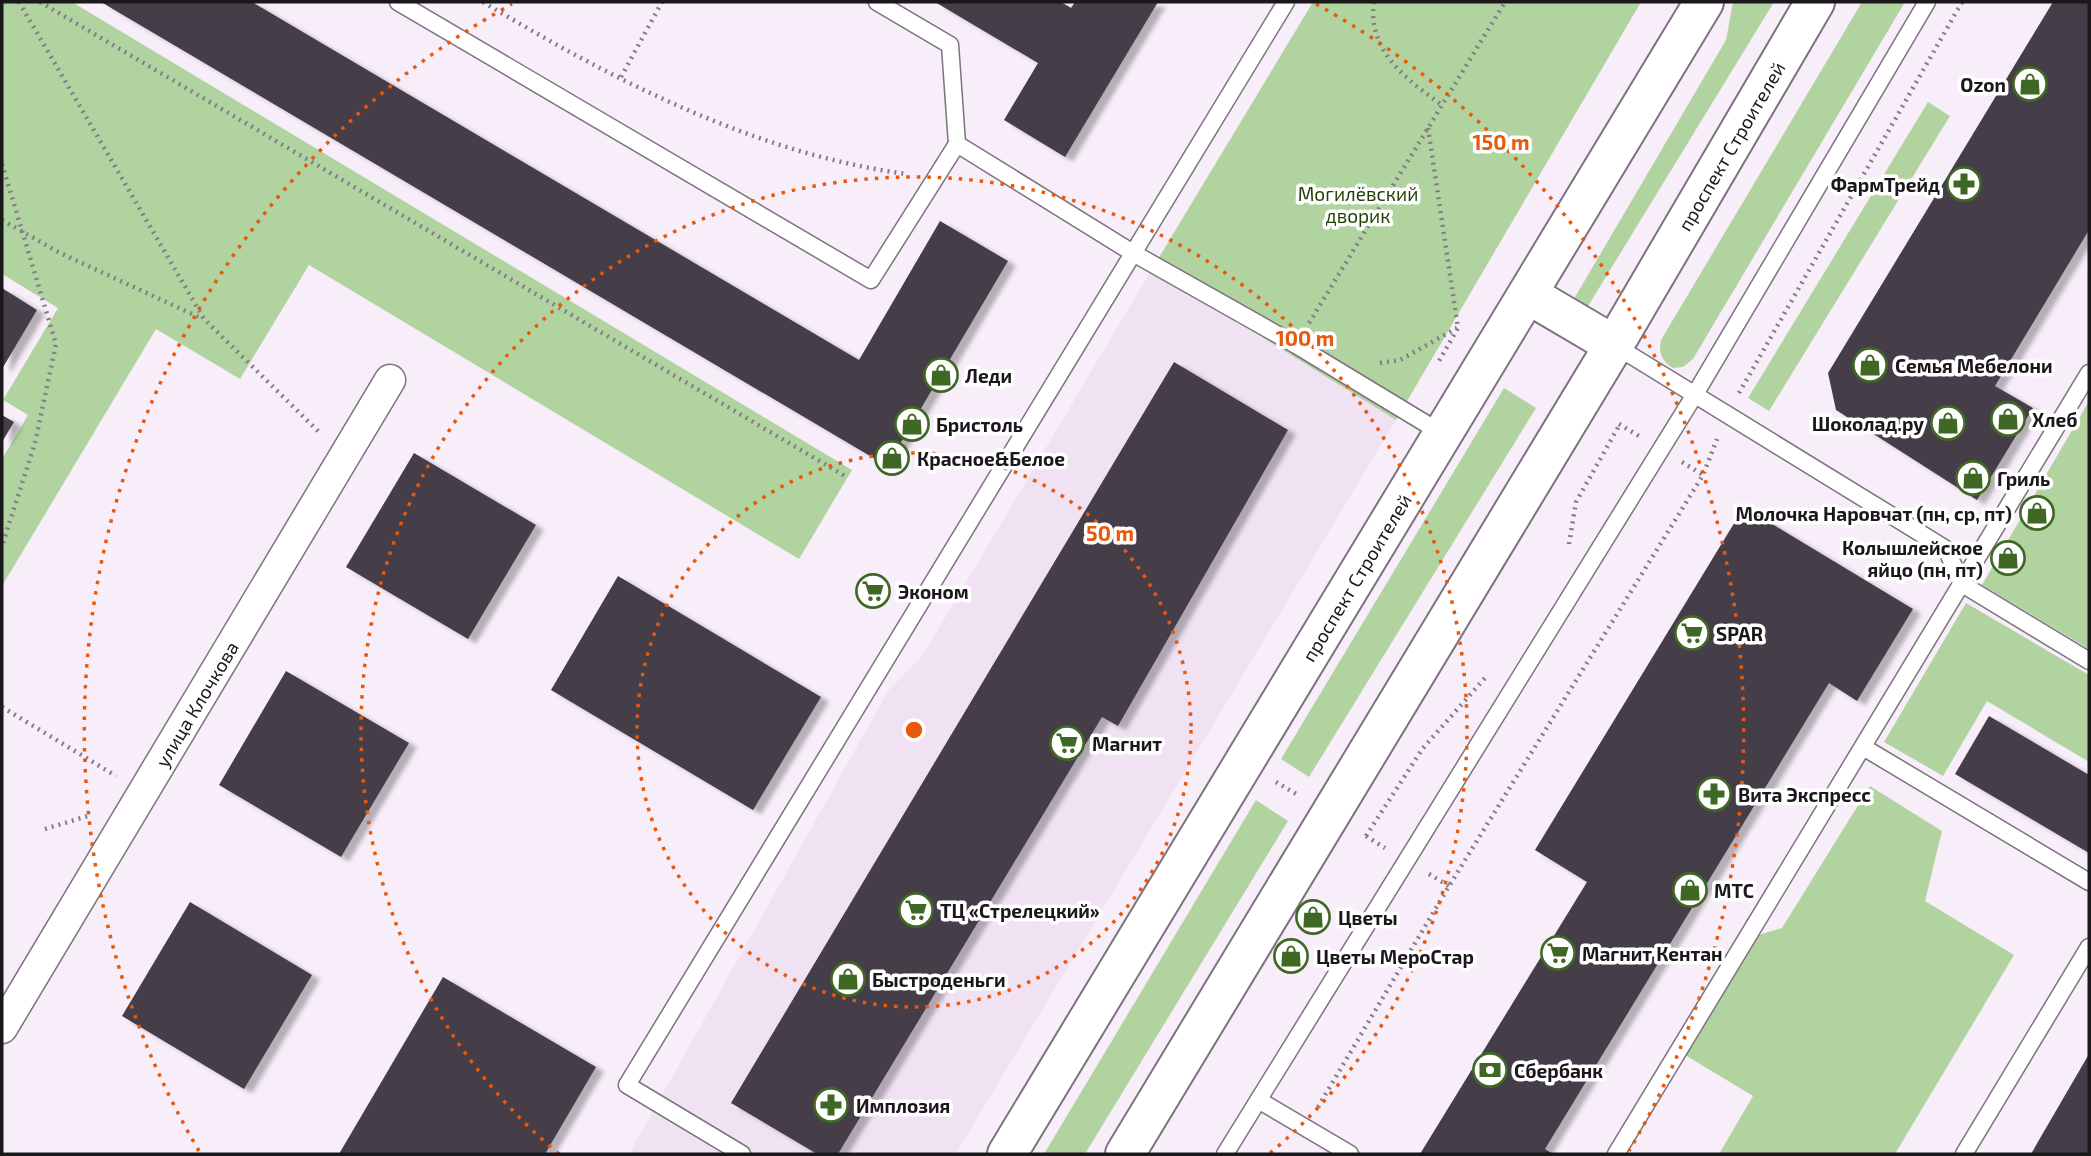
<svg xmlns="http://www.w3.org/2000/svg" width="2091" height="1156" font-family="'Exo 2',sans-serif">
  <defs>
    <filter id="shadow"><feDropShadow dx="8" dy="4.5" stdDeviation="2" flood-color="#0004"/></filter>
  </defs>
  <rect width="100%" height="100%" fill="#f8eefa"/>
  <polygon fill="#f0e1f3" points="1152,269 1396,420 956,1154 629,1154 888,691 923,655"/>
  <g fill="#b1d3a0">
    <polygon points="2,2 72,2 852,470 799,559 309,265 240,379 156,329 2,586 2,459 28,415 3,400 58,308 2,274"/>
    <polygon points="1313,2 1641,2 1396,420 1152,269"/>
    <polygon points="1733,2 1774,2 1585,311 1571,304 1726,40"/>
    <path d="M1862 2H1905L1693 359 1683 367 1673 368C1662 362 1658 352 1661 340Z"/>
    <polygon points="1928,102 1950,116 1769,411 1748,398"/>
    <polygon points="1504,388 1536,408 1309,777 1281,759"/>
    <polygon points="2089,401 2089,649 1982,585"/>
    <polygon points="1966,603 2089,675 2089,762 1987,701 1943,776 1884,742"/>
    <polygon points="1870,786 1942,831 1925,901 2014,955 1895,1154 1719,1154 1753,1096 1685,1055 1755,936 1782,928"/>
    <polygon points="1256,800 1288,821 1085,1154 1044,1154"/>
  </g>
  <g fill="#453d47" filter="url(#shadow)">
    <polygon points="101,2 252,2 859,360 940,221 1008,261 887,466"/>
    <polygon points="935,2 1061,2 1071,8 1075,2 1158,2 1065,157 1004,120 1038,63"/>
    <polygon points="2053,2 2089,2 2089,230 1995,386 2033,408 1977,500 1836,410 1828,373"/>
    <polygon points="2,288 37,310 2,369"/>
    <polygon points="1174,362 1288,430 1118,726 1102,717 838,1154 817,1154 731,1103"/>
    <polygon points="2,415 14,422 2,442"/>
    <polygon points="414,453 536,525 468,639 346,567"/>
    <polygon points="1744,507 1913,609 1857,701 1829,683 1545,1149 1553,1154 1420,1154 1587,882 1535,850"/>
    <polygon points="618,576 821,697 753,810 551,690"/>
    <polygon points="286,671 409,743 341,857 219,785"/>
    <polygon points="1989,716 2089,775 2089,853 1955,774"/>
    <polygon points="190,902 312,975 244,1089 122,1016"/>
    <polygon points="443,977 596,1067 545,1154 339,1154"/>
    <polygon points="2089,1054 2089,1154 2031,1154 2039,1140"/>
  </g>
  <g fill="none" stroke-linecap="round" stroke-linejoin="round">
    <g stroke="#7c737e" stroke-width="19">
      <g id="lane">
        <polyline points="398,2 871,280 957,144 1133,253 1296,345 1443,434"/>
        <polyline points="877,2 950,45 957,144"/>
        <polyline points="1614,345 1946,549 1962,584 2089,661"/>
        <polyline points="1863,747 2089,882"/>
        <polyline points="1260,1101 1350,1154"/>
        <polyline points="742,1154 627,1085 1286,2"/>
        <polyline points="1225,1154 1694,396 1927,2"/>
        <polyline points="1616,1154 2089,373"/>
        <polyline points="1964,1154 2089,947"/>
      </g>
    </g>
    <g stroke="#7c737e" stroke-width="33">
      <g id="street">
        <path id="s1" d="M2 1028 390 380"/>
      </g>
    </g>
    <g stroke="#7c737e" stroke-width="42">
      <g id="primary">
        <polyline points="1529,295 1614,345"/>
        <path id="s2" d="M1007 1154 1704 2"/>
        <path id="s3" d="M1125 1154 1614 345 1815 2"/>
      </g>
    </g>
    <g stroke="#847d85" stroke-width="4.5" stroke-dasharray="2 5" stroke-linecap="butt">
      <polyline points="19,2 204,319 321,434"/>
      <polyline points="40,2 845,476"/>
      <path d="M483 2C613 80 756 154 907 174"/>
      <path d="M1374 2C1367 51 1407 80 1442 105"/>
      <polyline points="621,77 662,2"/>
      <polyline points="1428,128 1458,328 1439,361"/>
      <polyline points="2,164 56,344 35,443 2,546"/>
      <polyline points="2,220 60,253 203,319"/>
      <polyline points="1309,323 1505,2"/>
      <polyline points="1380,363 1400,360 1457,328"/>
      <polyline points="1739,393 1962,2"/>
      <polyline points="1619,424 1639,436"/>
      <polyline points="1682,462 1703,475"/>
      <polyline points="1569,544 1576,502 1620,424"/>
      <polyline points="2,707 116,776"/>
      <polyline points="1276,782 1298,795"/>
      <polyline points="45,829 91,815"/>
      <polyline points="1366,836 1423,748 1485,678"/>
      <polyline points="1366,836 1385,848"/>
      <polyline points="1429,874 1449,886"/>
      <polyline points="1318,1107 1449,886 1703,475 1717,439"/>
    </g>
    <use href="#lane" stroke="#fff" stroke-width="16"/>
    <use href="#street" stroke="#fff" stroke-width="30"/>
    <use href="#primary" stroke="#fff" stroke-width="38"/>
  </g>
  <g fill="none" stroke="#e8590c" stroke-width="3.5" stroke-dasharray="3.5 7">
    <circle cx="914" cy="730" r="277"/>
    <path d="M559 1154A553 553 0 1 1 1269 1154"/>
    <path d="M199 1151A830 830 0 0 1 512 4M1316 4A830 830 0 0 1 1629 1151"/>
  </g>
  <defs>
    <g id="shop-ring" transform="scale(1.75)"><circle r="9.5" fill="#fff" stroke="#3f6825" stroke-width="1.5"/><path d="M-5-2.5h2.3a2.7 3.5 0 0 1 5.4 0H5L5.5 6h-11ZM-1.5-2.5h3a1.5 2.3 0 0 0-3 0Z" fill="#3f6825"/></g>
    <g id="pharmacy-ring" transform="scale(1.75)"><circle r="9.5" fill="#fff" stroke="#3f6825" stroke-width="1.5"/><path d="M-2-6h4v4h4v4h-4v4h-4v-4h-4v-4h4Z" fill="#3f6825"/></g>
    <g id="supermarket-ring" transform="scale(1.75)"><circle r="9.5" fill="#fff" stroke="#3f6825" stroke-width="1.5"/><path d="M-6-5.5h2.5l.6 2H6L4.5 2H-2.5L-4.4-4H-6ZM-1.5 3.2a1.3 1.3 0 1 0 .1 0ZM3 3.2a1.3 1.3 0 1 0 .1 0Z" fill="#3f6825"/></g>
    <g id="bank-ring" transform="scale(1.75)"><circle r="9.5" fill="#fff" stroke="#3f6825" stroke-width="1.5"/><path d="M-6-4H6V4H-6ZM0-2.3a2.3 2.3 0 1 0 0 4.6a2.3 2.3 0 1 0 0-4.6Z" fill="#3f6825"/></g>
  </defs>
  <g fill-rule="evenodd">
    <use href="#shop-ring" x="2030" y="84"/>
    <use href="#pharmacy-ring" x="1964" y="184"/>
    <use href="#shop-ring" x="1870" y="365"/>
    <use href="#shop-ring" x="941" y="375"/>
    <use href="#shop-ring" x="2008" y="419"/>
    <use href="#shop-ring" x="1948" y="423"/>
    <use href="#shop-ring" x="912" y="424"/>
    <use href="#shop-ring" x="892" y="458"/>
    <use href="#shop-ring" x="1973" y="478"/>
    <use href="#shop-ring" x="2037" y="513"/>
    <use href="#shop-ring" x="2008" y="558"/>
    <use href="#supermarket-ring" x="873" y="591"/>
    <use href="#supermarket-ring" x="1692" y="633"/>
    <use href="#supermarket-ring" x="1067" y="743"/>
    <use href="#pharmacy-ring" x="1714" y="794"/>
    <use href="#shop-ring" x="1690" y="890"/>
    <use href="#supermarket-ring" x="916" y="910"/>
    <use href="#shop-ring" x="1313" y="917"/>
    <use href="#supermarket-ring" x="1558" y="953"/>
    <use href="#shop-ring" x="1291" y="956"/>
    <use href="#shop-ring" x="848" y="979"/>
    <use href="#bank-ring" x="1490" y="1070"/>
    <use href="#pharmacy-ring" x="831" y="1105"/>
  </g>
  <g text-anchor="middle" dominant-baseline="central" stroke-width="7" stroke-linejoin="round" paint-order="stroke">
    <g font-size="19" font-weight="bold" fill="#1b181c" stroke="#fff" text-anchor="start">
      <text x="2006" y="84" text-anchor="end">Ozon</text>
      <text x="1940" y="184" text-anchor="end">ФармТрейд</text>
      <text x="1895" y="365">Семья Мебелони</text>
      <text x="965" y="375">Леди</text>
      <text x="2032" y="419">Хлеб</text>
      <text x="1924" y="423" text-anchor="end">Шоколад.ру</text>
      <text x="936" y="424">Бристоль</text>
      <text x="917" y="458">Красное&amp;Белое</text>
      <text x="1997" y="478">Гриль</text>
      <text x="2012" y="513" text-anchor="end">Молочка Наровчат (пн, ср, пт)</text>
      <text x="1983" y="547" text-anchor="end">Колышлейское<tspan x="1983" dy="22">яйцо (пн, пт)</tspan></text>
      <text x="898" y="591">Эконом</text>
      <text x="1716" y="633">SPAR</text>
      <text x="1092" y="743">Магнит</text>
      <text x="1738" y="794">Вита Экспресс</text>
      <text x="1714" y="890">МТС</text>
      <text x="940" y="910">ТЦ «Стрелецкий»</text>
      <text x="1338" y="917">Цветы</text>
      <text x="1582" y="953">Магнит Кентан</text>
      <text x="1316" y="956">Цветы МероСтар</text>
      <text x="872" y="979">Быстроденьги</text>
      <text x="1514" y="1070">Сбербанк</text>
      <text x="856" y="1105">Имплозия</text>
    </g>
    <g font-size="19" fill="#1b181c" stroke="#fff">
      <text stroke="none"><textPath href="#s3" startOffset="1176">проспект Строителей</textPath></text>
      <text stroke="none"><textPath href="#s2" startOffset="674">проспект Строителей</textPath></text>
      <text stroke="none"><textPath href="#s1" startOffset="378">улица Клочкова</textPath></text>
    </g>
    <g font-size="19" fill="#1e3f04" stroke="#fff">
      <text x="1358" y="193">Могилёвский<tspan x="1358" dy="22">дворик</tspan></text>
    </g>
  </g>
  <circle cx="914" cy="730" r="10" fill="#e8590c" stroke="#fff" stroke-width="3.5"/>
  <g font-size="21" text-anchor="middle" font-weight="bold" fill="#e8590c" stroke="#fff" stroke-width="7" stroke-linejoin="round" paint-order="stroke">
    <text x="1501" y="150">150 m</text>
    <text x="1305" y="346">100 m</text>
    <text x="1110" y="541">50 m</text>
  </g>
  <rect width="2091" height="1156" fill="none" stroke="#1b181c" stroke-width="7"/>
</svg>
